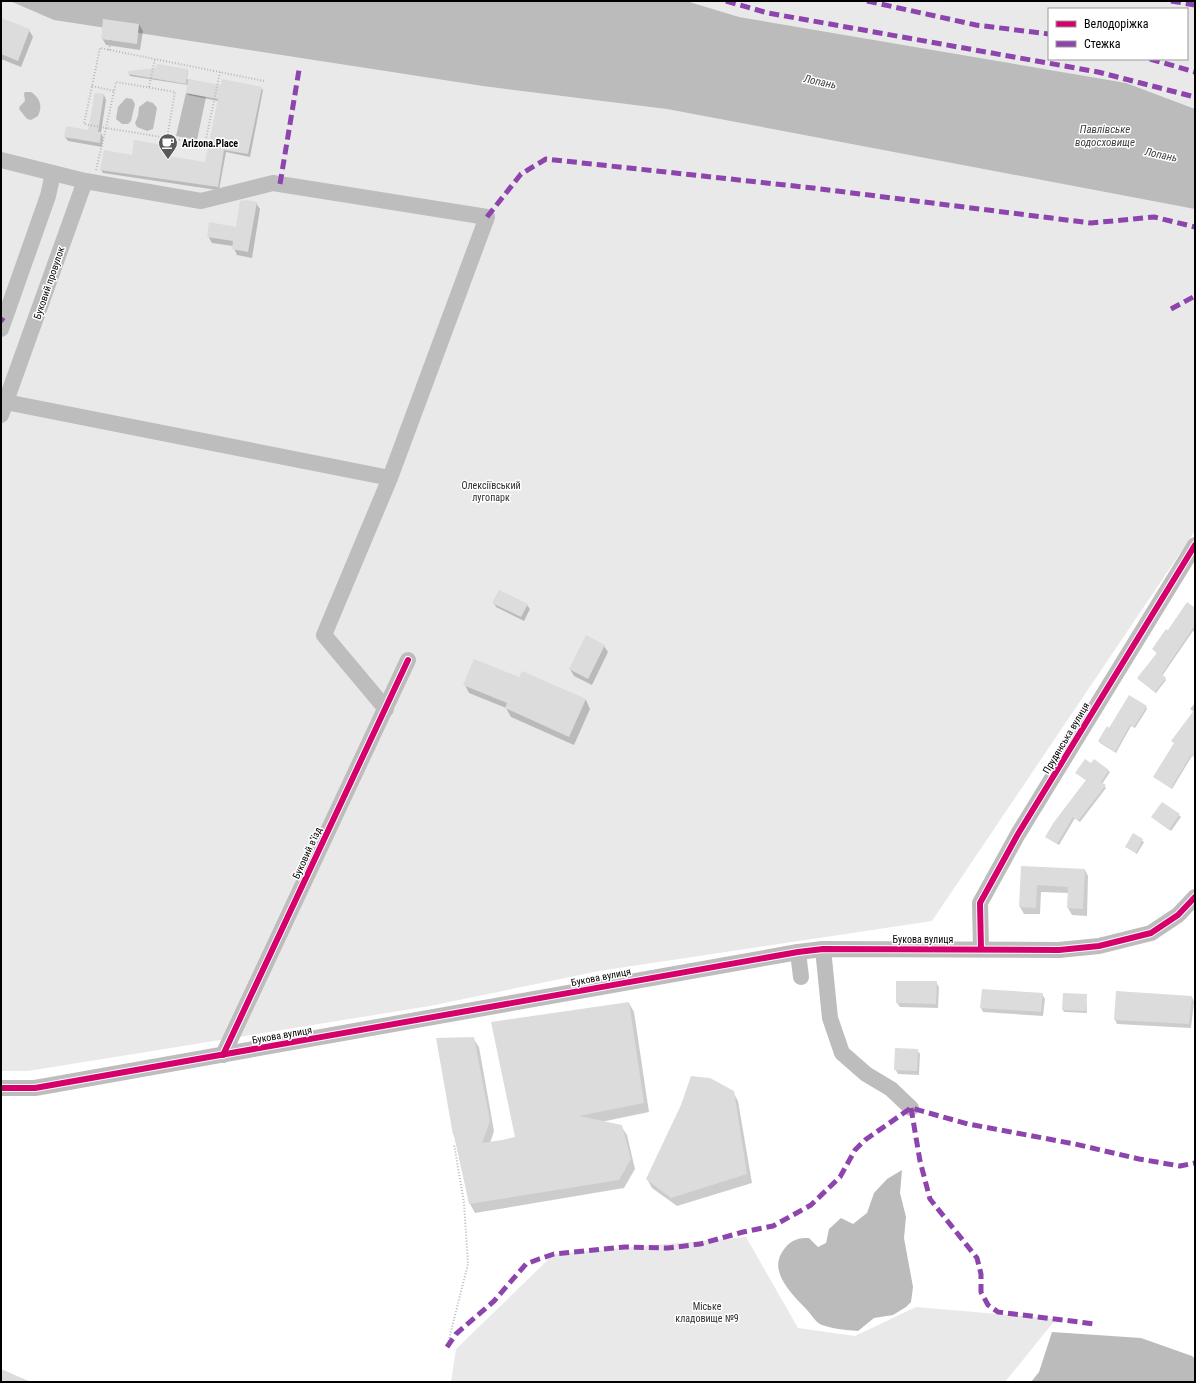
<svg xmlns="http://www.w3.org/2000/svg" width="1196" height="1383" font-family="'Roboto Condensed',sans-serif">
  <rect width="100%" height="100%" fill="#fff"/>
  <g fill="#e9e9e9" fill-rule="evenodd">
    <path d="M1 1H1195V531L932 921 599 971 430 1006 28 1071H1ZM1049 9H1187V59H1049Z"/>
    <polygon points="746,1237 798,1328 855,1336 916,1307 1056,1319 1005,1382 451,1382 456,1349 554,1254"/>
  </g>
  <g fill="#bbb">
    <polygon points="10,1 686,1 739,17 1126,83 1195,109 1195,209 667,109 483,86 54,20"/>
    <path d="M25 92H31C40 98 43 106 38 116L31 120 27 119 19 109 20 106 25 101 24 94Z"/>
    <polygon points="186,93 206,97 197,140 176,136"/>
    <polygon points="126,98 132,99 135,104 131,121 128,124 122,124 116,119 118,107"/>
    <polygon points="147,101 153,103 157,108 153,129 147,131 137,127 135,123 138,116 139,107"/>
    <path d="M902 1170 900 1193 906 1217 904 1238 913 1287 911 1302 906 1307 893 1315 874 1318 858 1331C847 1330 833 1329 822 1325 816 1323 811 1314 807 1310 791 1293 766 1270 785 1248 792 1239 799 1238 809 1238L818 1247 826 1243 829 1229 841 1218 853 1224 867 1213 874 1193 887 1179Z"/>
    <polygon points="1052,1332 1141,1338 1192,1356 1195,1359 1195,1382 1031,1382 1039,1372"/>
  </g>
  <g fill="#0003">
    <polygon points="1,19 29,30 33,37 21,67 1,59"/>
    <polygon points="139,24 143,31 140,50 106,45 102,38"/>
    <polygon points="188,70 187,79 221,86 261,88 263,90 250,157 226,152 219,190 217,190 103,173 101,170 133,156 169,147 170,150 169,157 206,163 218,101 188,95 187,93 188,85 130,76 129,74"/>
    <polygon points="95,94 104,95 106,100 101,133 103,137 102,147 68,141 65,137 89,131"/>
    <polygon points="256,203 260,209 252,258 237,255 233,246 212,243 208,236 237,228"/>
    <polygon points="494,603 527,605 530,609 524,621 496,607"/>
    <polygon points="1195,609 1195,632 1193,631 1162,676 1166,680 1156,693 1138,679 1157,653 1153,649 1168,632"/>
    <polygon points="604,646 608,652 592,685 574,676 570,669"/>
    <polygon points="523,672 586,700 590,709 574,745 511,717 506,708 469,693 465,685 519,679"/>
    <polygon points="1195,703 1195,754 1192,756 1172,789 1154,777 1175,744 1173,741 1194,712 1190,709"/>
    <polygon points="1146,707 1147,709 1135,728 1131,726 1116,753 1100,743 1099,741 1109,729"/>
    <polygon points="1094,761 1110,772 1102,784 1106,788 1080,822 1075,818 1059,845 1046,837 1087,781 1077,773 1091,765"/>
    <polygon points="1163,803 1181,817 1171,831 1153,817"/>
    <polygon points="1133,835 1144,842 1137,854 1126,847"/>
    <polygon points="1022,867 1085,870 1088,876 1087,916 1072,915 1068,908 1069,893 1041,892 1040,914 1024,914 1020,907"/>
    <polygon points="936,982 939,987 938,1008 900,1007 897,1003"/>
    <polygon points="1042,994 1045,999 1043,1016 983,1012 981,1008"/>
    <polygon points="1086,995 1087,1013 1064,1012 1063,1010"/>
    <polygon points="1192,997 1194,1002 1191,1028 1117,1024 1115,1020"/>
    <polygon points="629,1003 634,1012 649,1112 601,1122 621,1126 627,1135 635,1169 624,1188 475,1213 470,1204 454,1135 473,1038 479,1047 494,1131 490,1143 516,1138"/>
    <polygon points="917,1050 920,1054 919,1075 898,1074 895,1069"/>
    <polygon points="733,1092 738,1101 752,1183 677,1206 652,1188 647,1179"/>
  </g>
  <g fill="#dcdcdc">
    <polygon points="1,18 30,29 18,61 1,54"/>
    <polygon points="103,19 139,24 137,44 101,39"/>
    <polygon points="157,64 188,69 186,84 128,74 128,71 156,68"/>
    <polygon points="188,79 221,85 222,79 262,87 248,154 224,150 218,187 100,170 104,150 132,155 134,140 169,146 168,156 205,162 218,99 186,93"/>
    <polygon points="95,93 104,94 98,132 101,132 100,143 64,137 66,126 88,130"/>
    <polygon points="245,200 257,202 248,252 232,249 233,241 207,237 209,222 236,227 240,201"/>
    <polygon points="499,590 528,604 521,617 492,603"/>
    <polygon points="1187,602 1195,608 1195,625 1162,674 1166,678 1155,692 1137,678 1157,653 1152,649 1166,629 1168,630"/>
    <polygon points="586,635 605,645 588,679 569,669"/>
    <polygon points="474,659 519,677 522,671 586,699 569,737 505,708 507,703 463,685"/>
    <polygon points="1129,695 1147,706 1134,727 1130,725 1115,752 1098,741 1107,726 1109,728"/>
    <polygon points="1195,709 1195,758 1191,755 1171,788 1153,777 1174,743 1171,741"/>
    <polygon points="1085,759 1091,763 1094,759 1109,770 1101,782 1106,785 1078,821 1073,817 1057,844 1045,837 1054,822 1086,780 1075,773"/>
    <polygon points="1162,802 1180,814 1169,830 1151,817"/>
    <polygon points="1133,833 1143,839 1136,853 1125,847"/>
    <polygon points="1021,866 1085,869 1083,909 1067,908 1068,887 1037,885 1036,908 1019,907"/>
    <polygon points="896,981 937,981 936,1004 896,1003"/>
    <polygon points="982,989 1043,993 1041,1012 980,1008"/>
    <polygon points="1116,991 1192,996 1189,1024 1114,1020"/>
    <polygon points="1063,993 1087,994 1086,1011 1062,1010"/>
    <polygon points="629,1002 644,1103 579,1116 622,1125 631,1159 619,1180 469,1204 454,1135 453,1135 436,1038 474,1037 490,1121 482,1143 502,1140 515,1137 491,1022"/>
    <polygon points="895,1048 918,1049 917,1071 894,1070"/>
    <polygon points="691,1076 710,1078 734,1091 747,1174 671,1198 646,1179 681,1105"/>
    <polygon points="1,1369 31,1382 1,1382"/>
  </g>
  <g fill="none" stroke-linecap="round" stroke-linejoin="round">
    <g stroke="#b8b8b8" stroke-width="2" stroke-dasharray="1 2" stroke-linecap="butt">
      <polyline points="109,50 111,40"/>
      <polyline points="92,86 114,91"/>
      <polyline points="149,87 155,59"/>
      <polyline points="167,138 175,92 116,82 106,128 84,124 100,48 264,81"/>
      <polyline points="96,170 106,128 205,144 220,72"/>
      <polyline points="447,1347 468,1264 464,1203 454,1144"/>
    </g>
    <g stroke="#bdbdbd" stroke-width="16">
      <polyline points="1,160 85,181 201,201 273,183 487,217 390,478 324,635 386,709"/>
      <polyline points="1,329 48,196 53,173"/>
      <polyline points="1,401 390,478"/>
      <polyline points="1,415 85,181"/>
      <polyline points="823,949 830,1018 842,1053 866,1074 891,1089 911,1108"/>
      <polyline points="981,949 980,903 1018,834 1195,545"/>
      <polyline points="798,952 801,977"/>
      <polyline points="223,1055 408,660"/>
      <polyline points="1,1088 35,1088 798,952 823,949 1059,950 1099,946 1151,933 1178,915 1195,897"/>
    </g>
    <g stroke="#8e44ad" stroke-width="5" stroke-dasharray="10 5" stroke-linecap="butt">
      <polyline points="726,1 768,13 1098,72 1195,97"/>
      <polyline points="867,1 976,25 1049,34"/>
      <polyline points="1171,1 1195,5"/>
      <polyline points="1150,59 1195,72"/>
      <polyline points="280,184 299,70"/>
      <polyline points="487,217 521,174 546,159 813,188 1091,223 1154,217 1195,227"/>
      <polyline points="1171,309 1195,296"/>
      <polyline points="1,319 4,321"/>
      <polyline points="911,1108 920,1161 930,1199 977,1258 981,1274 981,1292 988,1305 998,1312 1095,1324"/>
      <polyline points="447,1347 456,1334 494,1301 526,1264 539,1259 554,1254 625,1247 668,1248 700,1244 743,1232 773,1226 811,1205 840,1177 855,1150 865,1140 911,1108 968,1124 1075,1144 1139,1159 1180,1166 1195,1163"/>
    </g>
    <g stroke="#fff" stroke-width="8">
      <g id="cycleway">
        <polyline points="981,949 980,903 1018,834 1195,545"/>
        <polyline points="223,1055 408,660"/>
        <polyline points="1,1088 35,1088 798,952 823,949 1059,950 1099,946 1151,933 1178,915 1195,897"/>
      </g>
    </g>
    <use href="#cycleway" stroke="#d6006c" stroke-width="6"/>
  </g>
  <defs>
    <g id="cafe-pin" transform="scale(1)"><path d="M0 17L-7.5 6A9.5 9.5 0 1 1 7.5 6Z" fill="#595959" stroke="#fff"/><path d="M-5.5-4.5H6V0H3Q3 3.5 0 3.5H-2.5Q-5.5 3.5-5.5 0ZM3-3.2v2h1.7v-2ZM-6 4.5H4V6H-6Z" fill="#fff"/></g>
  </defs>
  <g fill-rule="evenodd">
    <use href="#cafe-pin" x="168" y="143"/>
  </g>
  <g text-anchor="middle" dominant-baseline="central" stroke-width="3" stroke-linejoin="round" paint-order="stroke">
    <g font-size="10" font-weight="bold" fill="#000" stroke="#fff" text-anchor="start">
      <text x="182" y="143">Arizona.Place</text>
    </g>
    <g font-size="10" fill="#000" stroke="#fff">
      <text transform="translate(49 283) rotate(-71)">Буковий провулок</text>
      <text transform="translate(1066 738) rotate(-59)">Прудянська вулиця</text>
      <text transform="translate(307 853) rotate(-65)">Буковий в'їзд</text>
      <text x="923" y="939">Букова вулиця</text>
      <text transform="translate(601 977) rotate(-11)">Букова вулиця</text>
      <text transform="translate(282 1035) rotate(-10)">Букова вулиця</text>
    </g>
    <g font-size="10" fill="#2e2e2e" stroke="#fff">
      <text x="491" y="485">Олексіївський<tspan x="491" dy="12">лугопарк</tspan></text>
      <text x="707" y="1306">Міське<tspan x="707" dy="12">кладовище №9</tspan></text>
    </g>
    <g font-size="11" font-style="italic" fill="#3f3f3f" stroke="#fff">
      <text transform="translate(820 82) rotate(12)">Лопань</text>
      <text x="1105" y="129">Павлівське<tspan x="1105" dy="13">водосховище</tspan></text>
      <text transform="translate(1161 155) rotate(12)">Лопань</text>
    </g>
  </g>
  <rect width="1196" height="1383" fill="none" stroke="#000000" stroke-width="4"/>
  <rect x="1048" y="8" width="140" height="52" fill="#ffffff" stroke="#999999"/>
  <rect x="1056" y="21" width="20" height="6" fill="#d6006c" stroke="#999999"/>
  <text x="1084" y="28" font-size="12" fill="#000000">Велодоріжка</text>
  <rect x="1056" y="41" width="20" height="6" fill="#8e44ad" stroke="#999999"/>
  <text x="1084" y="48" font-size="12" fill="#000000">Стежка</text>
</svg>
